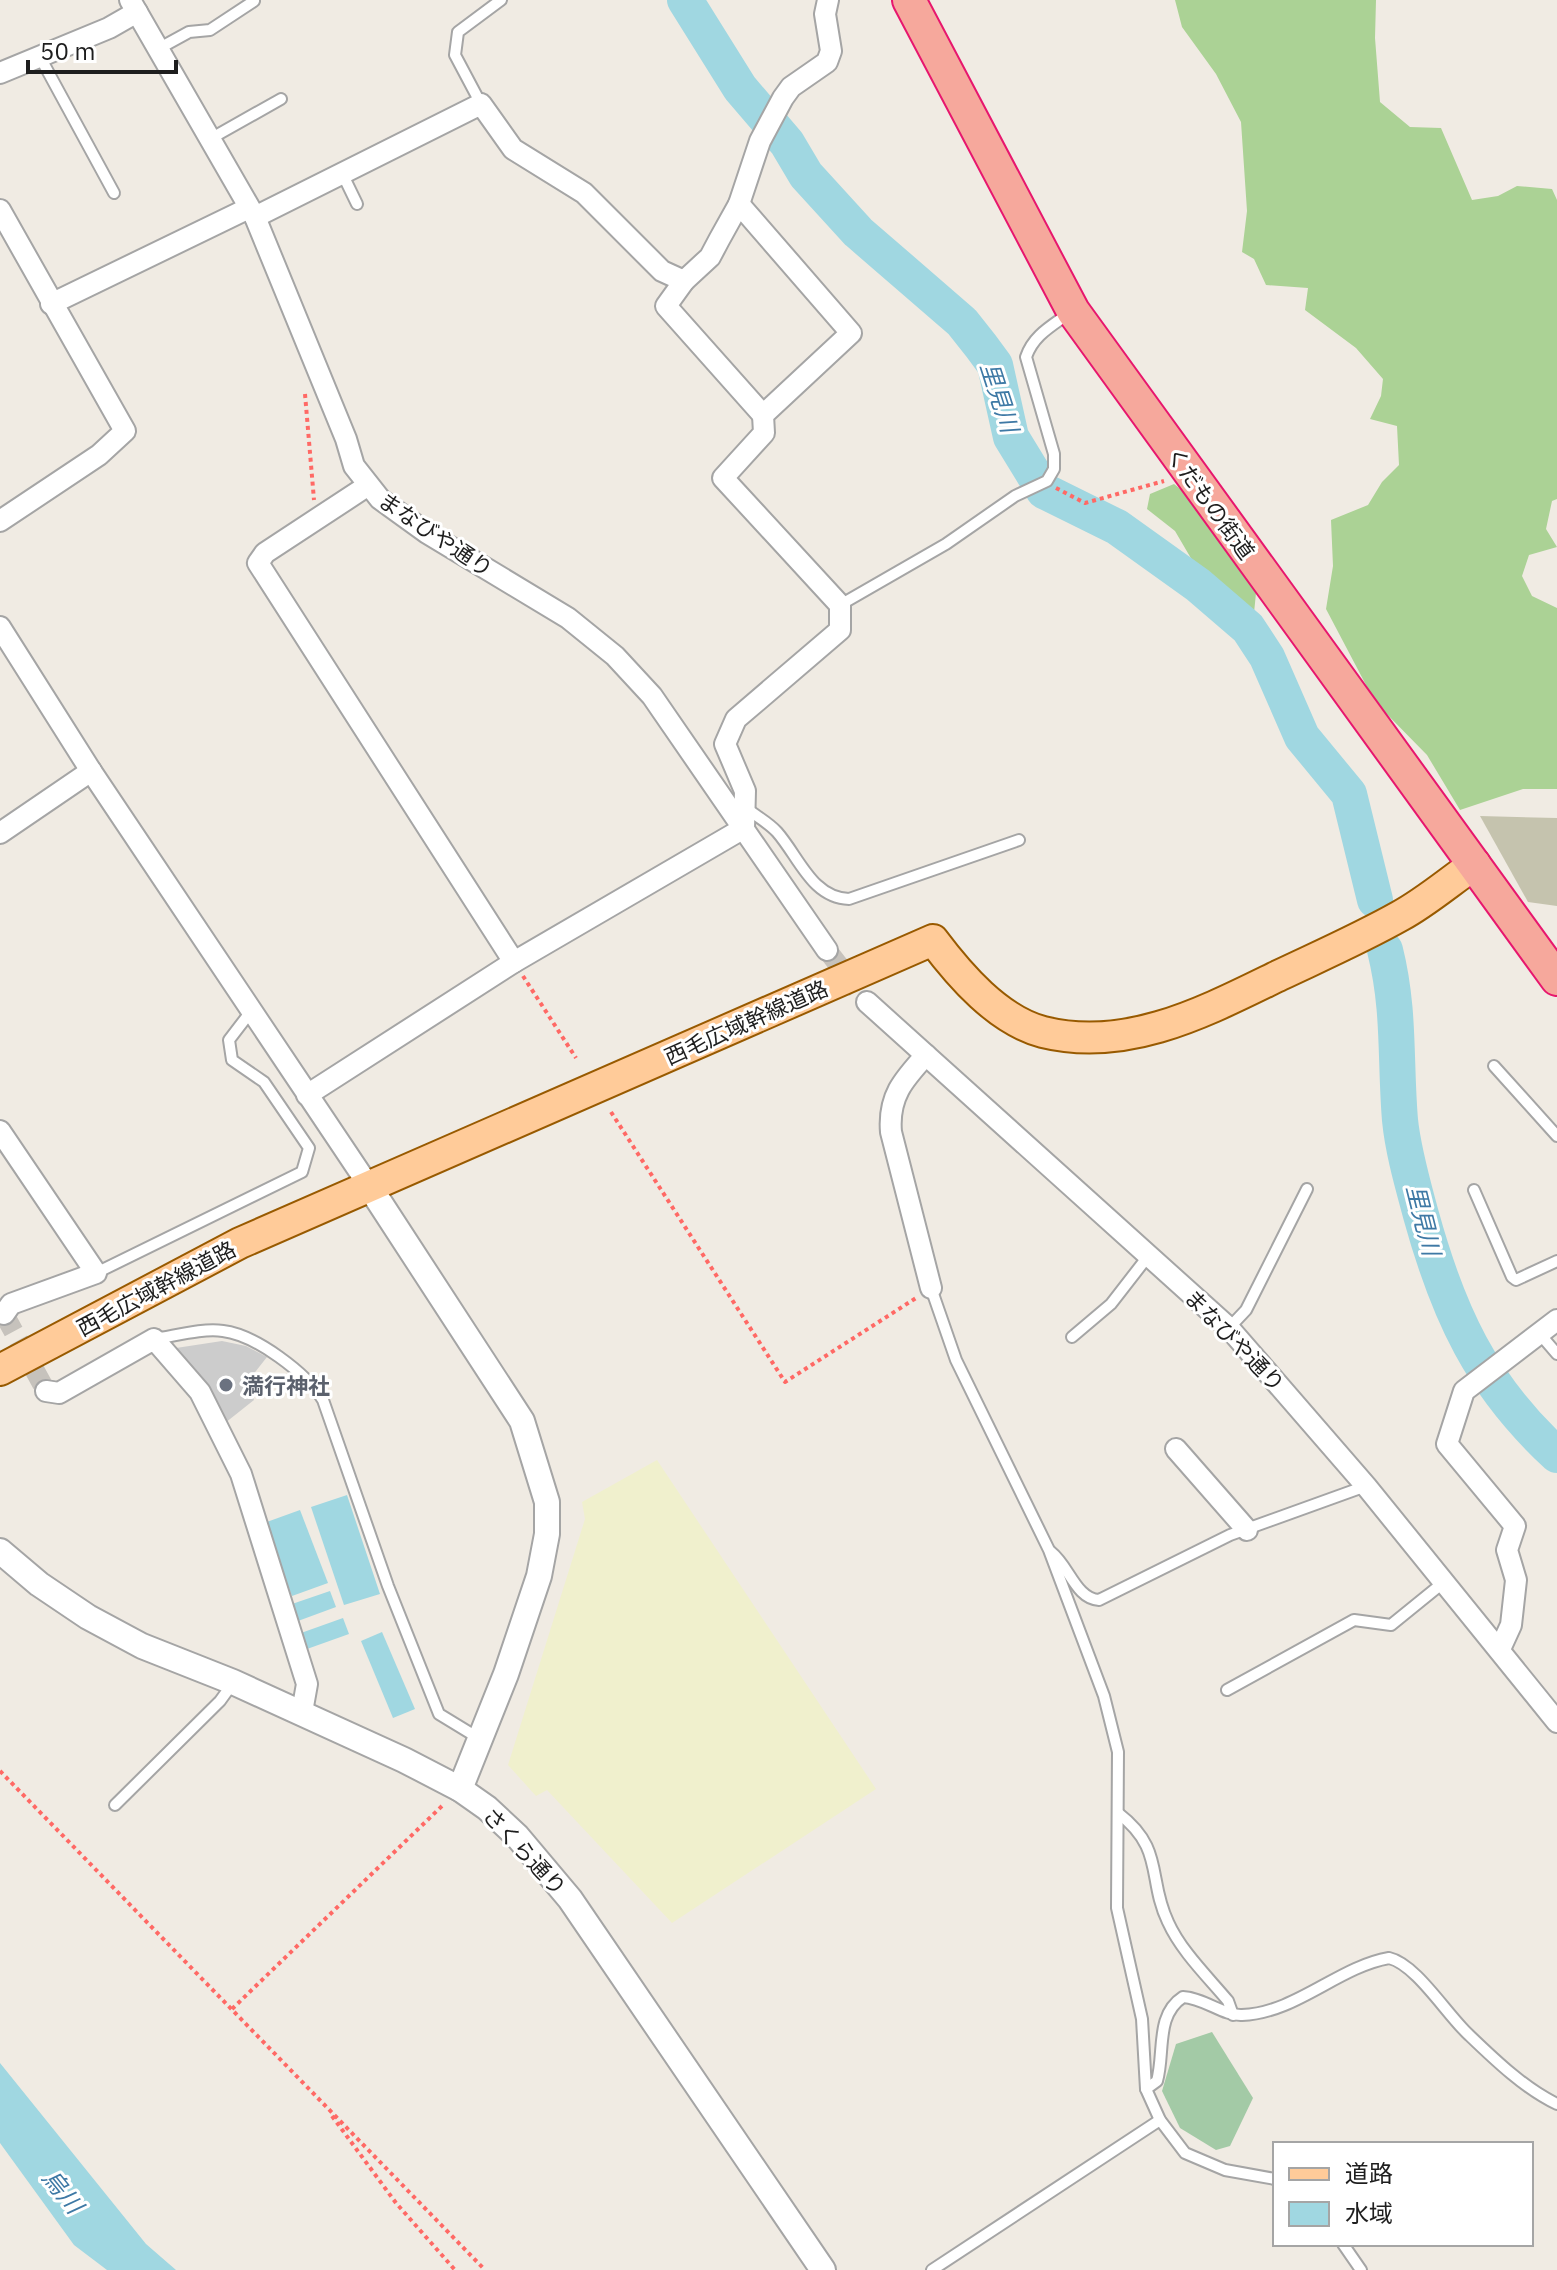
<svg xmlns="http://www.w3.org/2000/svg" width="1557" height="2270" font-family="'IBM Plex Sans','Noto Sans JP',sans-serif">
  <rect width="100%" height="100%" fill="#f0ebe3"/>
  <polygon fill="#ccc" points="222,1341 246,1346 267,1357 248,1381 254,1400 225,1423 176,1348"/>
  <polygon fill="#c5c3ae" points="1480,816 1557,818 1557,906 1528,902"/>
  <polygon fill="#f0f0cd" points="657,1460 876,1789 672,1923 547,1790 536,1796 508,1765 585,1519 582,1502"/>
  <g fill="#abd295">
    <polygon points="1175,0 1376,0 1375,38 1380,102 1410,127 1441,128 1472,200 1498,196 1517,186 1552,189 1557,200 1557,499 1552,501 1546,529 1557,547 1529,555 1522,576 1532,596 1557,608 1557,789 1523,789 1460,810 1427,755 1375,702 1326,609 1333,566 1331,520 1368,505 1382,482 1399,465 1397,426 1370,419 1381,396 1383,379 1356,348 1305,310 1308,288 1266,285 1254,259 1242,252 1247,211 1241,122 1216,74 1182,27"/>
    <polygon points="1174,484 1192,498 1256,593 1254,613 1244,618 1209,589 1175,531 1147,509 1150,494"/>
  </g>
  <polygon fill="#a3caa6" points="1212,2032 1253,2098 1230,2146 1216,2150 1180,2128 1162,2091 1176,2044"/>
  <g fill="#a0d7e1">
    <polygon points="347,1495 380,1594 344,1605 311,1507"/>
    <polygon points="300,1510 328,1583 292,1596 264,1523"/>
    <polygon points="330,1591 336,1607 298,1621 292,1604"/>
    <polygon points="343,1618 349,1634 307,1649 301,1633"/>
    <polygon points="382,1632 415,1709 393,1718 361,1641"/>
    <polygon points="0,2063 146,2244 176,2270 107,2270 74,2245 0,2143"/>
  </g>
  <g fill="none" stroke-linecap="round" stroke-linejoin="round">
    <g stroke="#a0d7e1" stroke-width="36">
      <polyline points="685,0 740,88 787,143 806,175 858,232 962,322 981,346 995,365 1011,437 1044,491 1117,527 1198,585 1248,628 1267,657 1302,737 1349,794 1375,900"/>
      <path d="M1385 950C1400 1010 1395 1060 1400 1120 1403 1151 1413 1185 1421 1215 1448 1313 1481 1385 1557 1455"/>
    </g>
    <g stroke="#c6c2bc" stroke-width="20" stroke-dasharray="20 10" stroke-linecap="butt">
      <polyline points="827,950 867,1002"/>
      <polyline points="4,1314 46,1391"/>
    </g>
    <g stroke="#a5a5a5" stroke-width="14">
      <g id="service">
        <polyline points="158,49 189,32 210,30 254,1"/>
        <polyline points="40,57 114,193"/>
        <polyline points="481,104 455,55 458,32 501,0"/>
        <polyline points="210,139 281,99"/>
        <polyline points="341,171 357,204"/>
        <path d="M840 605 946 544 1015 496 1047 481 1054 469V454L1026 357C1033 336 1050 327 1068 314"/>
        <path d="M746 808C756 816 769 823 777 832 799 857 812 898 849 899L1019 840"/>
        <polyline points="1494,1066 1557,1136"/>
        <polyline points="1474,1190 1512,1277 1516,1280 1557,1261"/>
        <polyline points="96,1273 302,1172 309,1148 264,1082 232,1060 229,1040 252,1010"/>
        <polyline points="931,1288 956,1360 1049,1550 1104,1696 1118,1752 1117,1908 1142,2019 1146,2089 1160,2120 1185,2153 1225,2170 1275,2179"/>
        <polyline points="1229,1328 1246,1310 1307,1189"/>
        <polyline points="1539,1333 1557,1354"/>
        <polyline points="1072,1337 1111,1304 1149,1255"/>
        <path d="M154 1339C175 1336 202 1328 223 1331 256 1335 306 1373 323 1400L388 1586 439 1714 480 1739"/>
        <path d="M1051 1552C1069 1566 1076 1599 1099 1600L1230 1535 1366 1486"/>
        <polyline points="1227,1690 1354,1620 1391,1625 1444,1582"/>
        <polyline points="115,1805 220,1701 233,1683"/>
        <path d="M1118 1813C1165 1849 1147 1878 1168 1922 1181 1951 1208 1977 1228 2001L1233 2015"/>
        <path d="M1146 2089 1157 2081C1165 2053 1155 2015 1183 1997 1204 1998 1224 2016 1242 2015 1296 2013 1338 1967 1389 1958 1416 1964 1447 2015 1469 2035 1494 2059 1525 2089 1557 2104"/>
        <polyline points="1343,2244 1361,2270"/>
        <polyline points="932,2270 1160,2120"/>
      </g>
    </g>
    <g stroke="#a5a5a5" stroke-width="24">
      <g id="minor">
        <polyline points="130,0 255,217 346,439 354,466 380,499 427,533 568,618 615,656 652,696 827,950"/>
        <polyline points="0,73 109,28 137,12"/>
        <polyline points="0,210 125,431 99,455 0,521"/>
        <polyline points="255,217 481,104 513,149 584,193 662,271 684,281"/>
        <polyline points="51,304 249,208"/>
        <polyline points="763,415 666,306 684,281 710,257 719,240 739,204 760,141 783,98 791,87 827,62 831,51 825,14 828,0"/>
        <polyline points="367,486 265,553 258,563 514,962"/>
        <polyline points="0,627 91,771 369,1186"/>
        <polyline points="0,833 91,771"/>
        <polyline points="867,1002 1229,1328 1366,1486 1557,1722"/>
        <path d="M926 1055C903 1080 888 1097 891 1132L931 1288"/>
        <polyline points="307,1095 514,962 744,828 745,791 725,744 736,719 840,630 840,605 723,478 764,433 763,415 851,333 739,204"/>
        <polyline points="0,1131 96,1273 11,1304 4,1314"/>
        <polyline points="46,1391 59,1393 154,1339 200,1392 241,1474 307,1684 302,1712"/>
        <polyline points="1176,1449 1247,1530"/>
        <polyline points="1500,1649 1511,1625 1516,1580 1507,1550 1515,1526 1447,1444 1464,1391 1557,1320"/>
      </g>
    </g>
    <g stroke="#a5a5a5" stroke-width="28">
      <g id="tertiary">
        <polyline points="369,1186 522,1421 547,1502 547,1534 539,1576 506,1674 460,1789"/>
        <polyline points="0,1551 39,1584 88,1617 142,1646 233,1682 404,1760 460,1789 487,1808 517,1836 570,1899 823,2270"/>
      </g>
    </g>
    <g stroke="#985a00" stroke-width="34">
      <path id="primary" d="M0 1370 240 1243 933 940C960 976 998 1020 1043 1032 1128 1053 1206 1011 1280 975 1320 956 1361 938 1400 916 1426 902 1450 881 1475 864"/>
    </g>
    <g stroke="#e7176e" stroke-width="36">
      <polyline id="trunk" points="909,0 1073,311 1557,979"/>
    </g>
    <g stroke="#ff6965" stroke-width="4" stroke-dasharray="4 4" stroke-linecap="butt">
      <polyline points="305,394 314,500"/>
      <polyline points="1056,488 1085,503 1164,481"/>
      <polyline points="523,976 576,1058"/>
      <polyline points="611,1112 785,1382 916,1298"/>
      <polyline points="0,1771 485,2270"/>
      <polyline points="232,2009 443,1805"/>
      <polyline points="332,2116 396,2203 455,2270"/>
    </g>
    <use href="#service" stroke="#fff" stroke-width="10"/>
    <use href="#minor" stroke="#fff" stroke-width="20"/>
    <use href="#tertiary" stroke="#fff" stroke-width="24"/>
    <use href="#primary" stroke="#ffcb99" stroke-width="30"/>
    <use href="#trunk" stroke="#f6a89c" stroke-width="32"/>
  </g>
  <circle fill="#6b7280" stroke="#fff" stroke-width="3" cx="226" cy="1385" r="8"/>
  <g text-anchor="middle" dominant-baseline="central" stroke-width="6" stroke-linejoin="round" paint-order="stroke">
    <g font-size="22" fill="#1e1e1e" stroke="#fff">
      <text transform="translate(1211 503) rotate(54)">くだもの街道</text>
      <text transform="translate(436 534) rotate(34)">まなびや通り</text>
      <text transform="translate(746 1022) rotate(-24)">西毛広域幹線道路</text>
      <text transform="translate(156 1288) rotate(-28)">西毛広域幹線道路</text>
      <text transform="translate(1235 1340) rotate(46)">まなびや通り</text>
      <text transform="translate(525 1851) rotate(47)">さくら通り</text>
    </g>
    <g font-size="22" font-weight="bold" fill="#5b616d" stroke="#fff" text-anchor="start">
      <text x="242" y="1385">満行神社</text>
    </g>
    <g font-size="24" font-style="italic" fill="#3e79a5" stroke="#fff">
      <text transform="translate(1000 397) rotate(72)">里見川</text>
      <text transform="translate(1424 1220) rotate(76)">里見川</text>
      <text transform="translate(63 2191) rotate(51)">烏川</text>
    </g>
  </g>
  <rect x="1273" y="2142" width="260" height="104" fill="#ffffff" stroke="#a5a5a5" stroke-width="2"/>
  <rect x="1289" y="2168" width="40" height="12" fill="#ffcb99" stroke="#a5a5a5" stroke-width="2"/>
  <text x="1345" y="2182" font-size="24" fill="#1e1e1e">道路</text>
  <rect x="1289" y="2202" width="40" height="24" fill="#a0d7e1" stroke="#a5a5a5" stroke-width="2"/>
  <text x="1345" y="2222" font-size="24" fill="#1e1e1e">水域</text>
  <path d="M28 60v12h148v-12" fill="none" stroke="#1e1e1e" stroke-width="4"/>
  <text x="40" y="60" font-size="24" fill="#1e1e1e" stroke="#ffffff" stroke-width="6" paint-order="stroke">50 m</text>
</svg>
